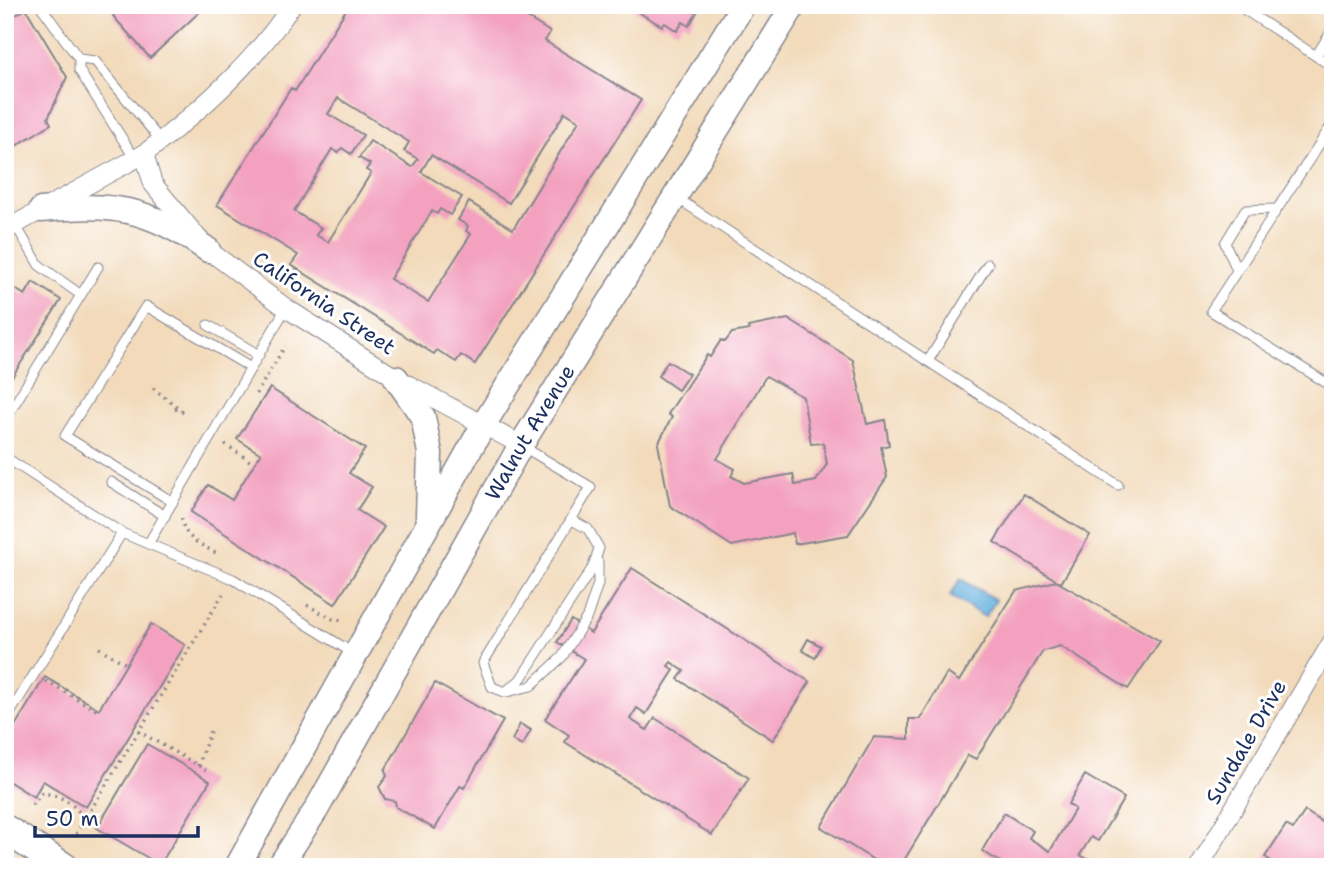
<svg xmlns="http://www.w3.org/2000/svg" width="1338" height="872" font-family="'Shantell Sans',sans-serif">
  <rect width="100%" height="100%" fill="#fff"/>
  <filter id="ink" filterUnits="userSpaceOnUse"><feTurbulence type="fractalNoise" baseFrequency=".0143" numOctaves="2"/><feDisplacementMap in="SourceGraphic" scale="14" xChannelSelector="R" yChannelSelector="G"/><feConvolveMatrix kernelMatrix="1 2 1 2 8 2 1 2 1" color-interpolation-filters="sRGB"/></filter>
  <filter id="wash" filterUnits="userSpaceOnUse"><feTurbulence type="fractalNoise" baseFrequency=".00686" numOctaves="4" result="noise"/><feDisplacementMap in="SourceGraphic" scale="28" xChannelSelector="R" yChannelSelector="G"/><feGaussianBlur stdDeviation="1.57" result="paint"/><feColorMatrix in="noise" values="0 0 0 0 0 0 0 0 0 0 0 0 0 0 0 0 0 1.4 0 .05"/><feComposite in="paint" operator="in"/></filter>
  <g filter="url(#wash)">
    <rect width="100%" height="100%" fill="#f2daba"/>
    <polygon fill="#66b1df" stroke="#40709e" stroke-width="2" points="961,579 996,600 985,617 950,596"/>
    <g id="blocks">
      <g fill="#f3a1bf" fill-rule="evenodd">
        <polygon points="125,5 207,5 150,58 113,16"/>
        <path d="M349 5H507L550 32 545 41 641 100 475 364 461 355 456 362 437 350 434 354 291 265 298 255 217 205 291 88 295 91ZM338 98 409 142 404 151 418 159 412 167 370 141 359 158 370 164 366 170 371 173 328 242 316 235 321 228 294 211 332 149 338 153 342 148 351 154 363 135 328 114ZM565 112 579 121 513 229 469 202 458 220 468 226 466 231 471 234 428 302 390 279 432 211 437 214 440 209 450 215 462 197 421 172 431 155 509 203Z"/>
        <polygon points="626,5 701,5 689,26 683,22 677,31 665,23 662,26"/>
        <polygon points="26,9 67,77 48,118 51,124 14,147 9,139 5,142 5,21"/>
        <polygon points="33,282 61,300 5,388 5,298 12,287 25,295"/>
        <path d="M788 319 853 360 867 424 885 420 889 445 881 447 887 477 848 535 795 544 793 533 732 546 670 506 658 444 672 417 668 414 707 355 710 357 721 340 725 342 732 333 749 330 748 327ZM766 376 803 397 811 444 823 443 827 464 816 481 795 485 793 474 744 483 731 476 735 469 717 459Z"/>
        <polygon points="668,361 689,374 678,390 658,376"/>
        <polygon points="270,388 365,449 349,473 372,487 357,510 384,527 335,604 191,512 208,485 232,500 254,464 261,454 237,439"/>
        <polygon points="1024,494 1090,535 1061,583 994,542"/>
        <polygon points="632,568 810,682 773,740 678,679 684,671 671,662 668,666 674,670 646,714 637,708 630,719 647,730 655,718 749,778 712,835 565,742 569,735 545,719 584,659 557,642 571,620 591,633"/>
        <polygon points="1056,581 1160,641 1128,689 1060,646 1043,651 976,759 968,755 900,867 885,867 821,827 874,737 909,739 909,719 920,719 947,673 959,681 1016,591"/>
        <polygon points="151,624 185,645 86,807 43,781 34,797 5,779 5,742 45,677 99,709"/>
        <polygon points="808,639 821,646 815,658 802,650"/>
        <polygon points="435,683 503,721 464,788 460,786 435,829 396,807 395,801 385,799 379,787 387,776 385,770"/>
        <polygon points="520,724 531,730 522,746 512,740"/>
        <polygon points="147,744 210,781 160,865 97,828"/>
        <polygon points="1085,775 1124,798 1098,841 1091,837 1080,855 1087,859 1083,867 1009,867 982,851 1004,813 1033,831 1029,838 1050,851 1075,809 1068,804"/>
        <polygon points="1305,811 1333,829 1333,867 1266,867 1270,860 1265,857 1286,825 1293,829"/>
      </g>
    </g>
  </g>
  <g filter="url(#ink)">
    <use href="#blocks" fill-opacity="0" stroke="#86848c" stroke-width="2"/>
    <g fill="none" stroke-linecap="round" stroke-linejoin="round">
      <g stroke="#86848c" stroke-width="11">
        <g id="lane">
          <polyline points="40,5 79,59"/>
          <polyline points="1237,5 1333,67"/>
          <polyline points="1316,56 1333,29"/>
          <polyline points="1333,123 1211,311 1333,387"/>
          <polyline points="135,159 79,70 79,59 95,61 161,141"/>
          <polyline points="677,198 1118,485"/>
          <polyline points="15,224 39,265 81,295"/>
          <polyline points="1237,270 1225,243 1245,210 1277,209"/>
          <polyline points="208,325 259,355"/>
          <polyline points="928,361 988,264"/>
          <polyline points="5,420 98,267"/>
          <polyline points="522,446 591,487 483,663 492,687 505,692 520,680 593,567 599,548 588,529 572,520"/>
          <polyline points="5,457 122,533 233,579 353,653"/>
          <polyline points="111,482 165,516"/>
          <polyline points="173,502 65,436 146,306 251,368"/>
          <polyline points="148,544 286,308"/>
          <polyline points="507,692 531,686 562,657 587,617 598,584 598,562"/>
          <polyline points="5,721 122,533"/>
        </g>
      </g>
      <g stroke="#86848c" stroke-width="20">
        <g id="street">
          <polyline points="144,154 153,184 208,250 286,308 396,378 521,445"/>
          <path d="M5 230 144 154C200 111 253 64 292 5"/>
          <polyline points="1199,867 1333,640"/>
        </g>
      </g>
      <g stroke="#86848c" stroke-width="27">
        <g id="secondary">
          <path d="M41 210C113 203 148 207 208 250"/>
          <polyline points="396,378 423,417 430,453 428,515"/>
          <polyline points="237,867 484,424 743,5"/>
          <path id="s1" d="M279 867 316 810 521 445 794 5"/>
        </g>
      </g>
      <g stroke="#86848c" stroke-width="31">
        <polyline id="primary" points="5,829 64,867"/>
      </g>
      <g stroke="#86848c" stroke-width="3.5" stroke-dasharray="2 5" stroke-linecap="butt">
        <polyline points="153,388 185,413"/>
        <polyline points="256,394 285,346"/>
        <polyline points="175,409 185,413"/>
        <polyline points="225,444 254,464"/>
        <path d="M182 518C183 539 202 545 218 554"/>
        <polyline points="307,605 333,619 344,620"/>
        <polyline points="99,648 126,664"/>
        <polyline points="46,681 96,710"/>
        <polyline points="138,731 206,770"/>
        <polyline points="198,766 211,729"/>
        <path d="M32 805 42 793C60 795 76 803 84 820"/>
        <polyline points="76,834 223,594"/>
      </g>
      <use href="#lane" stroke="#fff" stroke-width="9"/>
      <use href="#street" stroke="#fff" stroke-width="18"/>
      <use href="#secondary" stroke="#fff" stroke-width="24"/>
      <use href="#primary" stroke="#fff" stroke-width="28"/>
    </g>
  </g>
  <g text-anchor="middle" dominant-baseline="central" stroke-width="6" stroke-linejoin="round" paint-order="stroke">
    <g font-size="21" fill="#1b2f5e" stroke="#fff">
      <text transform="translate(324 303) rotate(34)">California Street</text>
      <text stroke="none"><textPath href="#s1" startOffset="502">Walnut Avenue</textPath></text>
      <text transform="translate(1246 742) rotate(-60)">Sundale Drive</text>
    </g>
  </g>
  <rect width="1338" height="872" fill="none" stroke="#fff" stroke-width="28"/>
  <path d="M35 826v10h163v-10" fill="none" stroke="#1b2f5e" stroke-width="3.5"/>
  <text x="46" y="826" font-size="21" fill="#1b2f5e" stroke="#ffffff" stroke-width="5" paint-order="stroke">50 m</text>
</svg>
